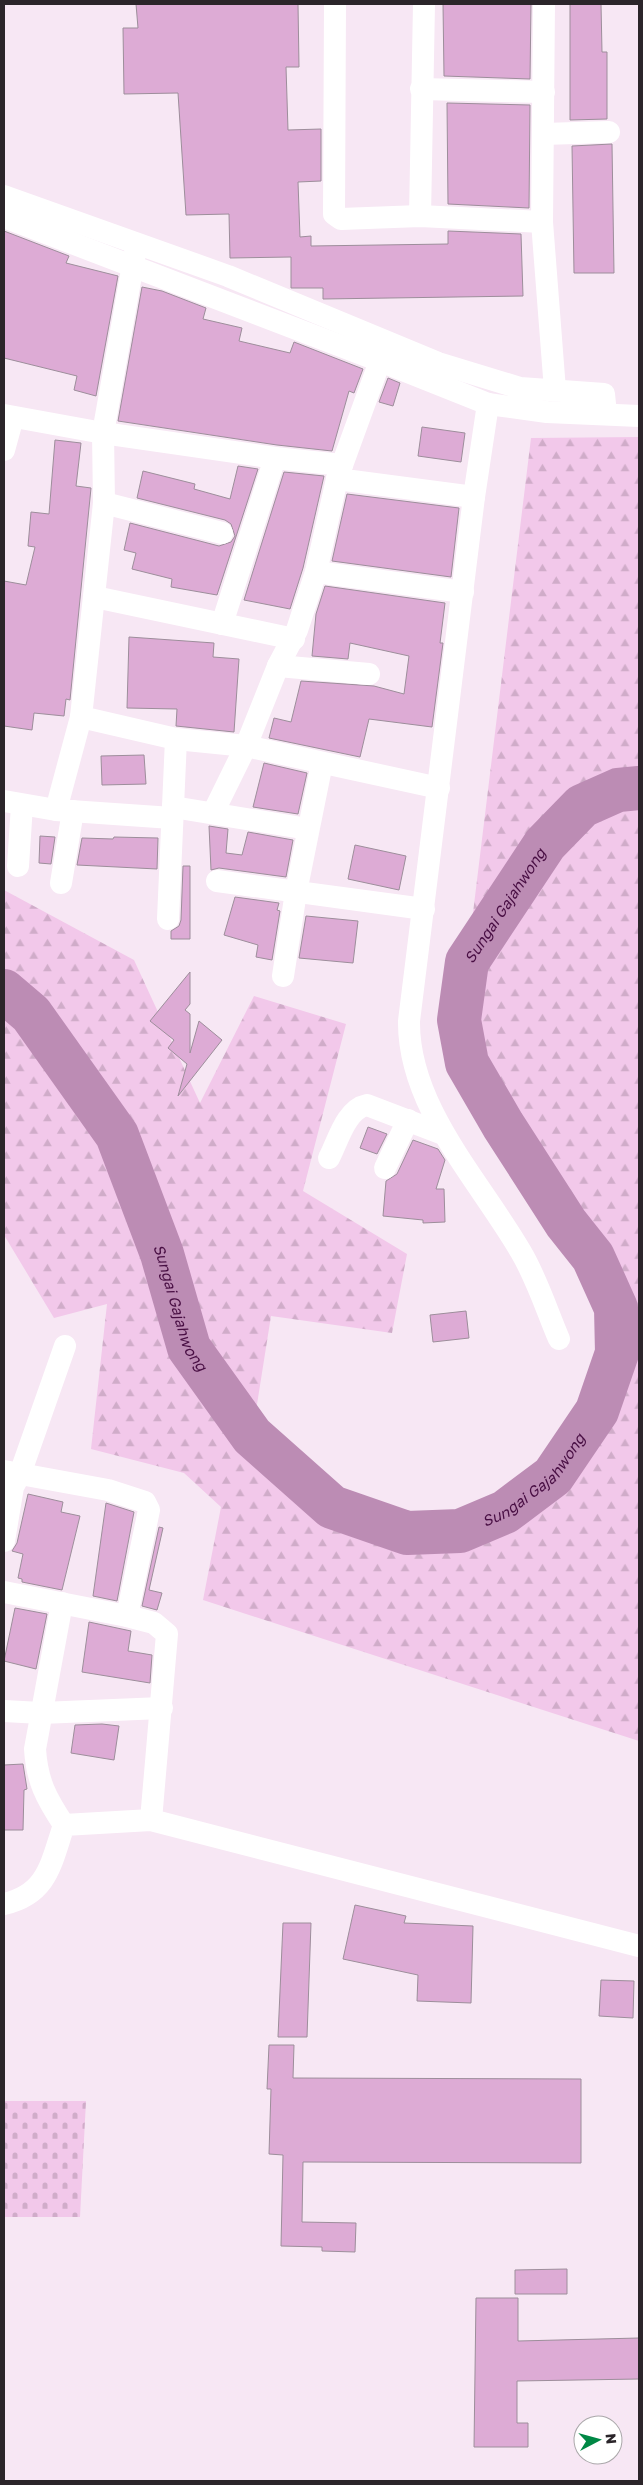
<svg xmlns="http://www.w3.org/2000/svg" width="643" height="2485" font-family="'Golos Text',sans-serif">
  <defs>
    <pattern id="forest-firs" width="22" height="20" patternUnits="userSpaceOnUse" patternTransform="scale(1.25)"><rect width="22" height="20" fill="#f2c8ea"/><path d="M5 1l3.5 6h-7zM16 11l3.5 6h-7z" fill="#d0acc9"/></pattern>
    <pattern id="cemetery-stones" width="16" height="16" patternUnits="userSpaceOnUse" patternTransform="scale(1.25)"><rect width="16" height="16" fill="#f2c8ea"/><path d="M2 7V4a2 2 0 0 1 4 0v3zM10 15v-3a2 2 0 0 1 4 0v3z" fill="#d0acc9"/></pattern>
  </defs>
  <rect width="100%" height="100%" fill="#f7e7f4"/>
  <polygon fill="url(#forest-firs)" points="639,437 639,1741 203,1600 221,1507 184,1473 91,1449 107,1304 54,1318 4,1235 4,890 134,960 200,1103 254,996 346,1024 303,1191 407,1254 392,1333 271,1316 252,1436 407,1533 505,1512 553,1476 616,1308 593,1257 566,1223 503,1125 467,962 531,438"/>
  <polygon fill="url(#cemetery-stones)" points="4,2101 86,2101 80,2217 4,2217"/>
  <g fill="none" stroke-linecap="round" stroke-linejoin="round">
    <path stroke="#bc8cb4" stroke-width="44" id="s1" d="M4 991 31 1014 117 1135 162 1254 189 1348 252 1436 332 1507 407 1533 460 1531 505 1512 553 1476 597 1411 617 1353 616 1308 593 1257 566 1223 503 1125 467 1063 459 1020 467 962 545 844 582 806 618 790 639 788"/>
  </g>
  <g fill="#ddabd5" stroke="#9d8e9b">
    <polygon points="136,4 298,4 299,67 286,67 288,130 321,129 321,181 298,182 300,237 311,236 311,246 448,244 448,231 521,234 523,296 323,299 323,288 291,288 291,257 230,258 229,214 186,215 178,93 124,94 123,28 138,28"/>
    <polygon points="443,4 531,4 530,79 444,76"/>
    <polygon points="570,4 601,4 602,52 607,52 607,119 570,120"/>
    <polygon points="447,103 530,105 529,208 448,204"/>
    <polygon points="612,144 614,273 574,273 572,146"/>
    <polygon points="4,231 69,256 66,263 118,276 96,396 74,390 77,376 4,358"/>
    <polygon points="142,287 162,291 206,308 203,319 242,328 239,341 290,353 294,342 363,369 354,393 349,391 332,451 277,445 118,421"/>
    <polygon points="388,378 400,383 393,406 379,402"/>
    <polygon points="422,427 465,433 461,462 418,456"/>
    <polygon points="55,440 81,443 76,486 91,488 70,700 66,699 64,716 34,713 32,730 4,726 4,581 26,585 35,547 28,546 31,512 49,514"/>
    <polygon points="238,466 258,469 217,595 171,587 172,579 132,569 136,553 124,550 130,523 219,546 231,542 235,536 231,524 225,520 137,498 143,471 195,484 194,489 230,499"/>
    <polygon points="284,472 324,476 303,568 290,609 244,600"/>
    <polygon points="347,494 459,508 451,577 332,561"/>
    <polygon points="325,586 445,603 440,643 443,643 432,727 369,719 360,757 269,738 274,718 291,722 301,681 374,686 404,694 409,656 350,643 348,659 312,656 316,614"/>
    <polygon points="129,637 214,643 213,657 239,659 234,732 176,726 177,709 127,708"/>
    <polygon points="144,755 146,784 102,785 101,756"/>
    <polygon points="264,763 307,773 298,814 253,807"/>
    <polygon points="209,826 228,829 226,853 242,855 248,832 293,840 286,877 219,868 211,870"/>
    <polygon points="40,836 55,837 51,864 39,863"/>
    <polygon points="114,837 158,838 157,869 77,865 82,838 113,839"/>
    <polygon points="355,845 406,856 399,890 348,879"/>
    <polygon points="183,866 190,866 190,939 171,939 171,931 179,926 181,920"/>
    <polygon points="235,897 279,903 277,910 280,911 272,960 256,957 258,945 224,935"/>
    <polygon points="306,916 358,921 353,963 299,958"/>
    <polygon points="190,972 190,1004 185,1010 190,1014 190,1053 199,1021 222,1040 178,1096 187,1064 168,1048 174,1040 150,1021"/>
    <polygon points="368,1127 387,1134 377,1154 360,1148"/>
    <polygon points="413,1140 438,1149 445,1160 436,1189 444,1189 445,1222 423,1223 423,1220 383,1216 386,1181 397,1174"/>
    <polygon points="466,1311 469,1338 433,1342 430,1315"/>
    <polygon points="28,1494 63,1502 61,1512 80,1516 62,1590 22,1582 22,1579 18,1578 23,1554 12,1551 17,1543"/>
    <polygon points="106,1503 134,1512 117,1601 93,1596"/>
    <polygon points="159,1527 163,1528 149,1590 162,1593 157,1610 142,1606"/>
    <polygon points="15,1608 47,1614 36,1669 4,1661"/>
    <polygon points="89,1622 131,1631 128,1651 152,1655 150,1683 82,1672"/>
    <polygon points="102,1724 119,1726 114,1760 71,1753 75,1725"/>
    <polygon points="23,1764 27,1789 24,1790 23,1830 4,1830 4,1765"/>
    <polygon points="355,1905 406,1916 404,1923 473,1926 471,2003 417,2001 418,1975 343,1959"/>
    <polygon points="283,1923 311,1923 307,2037 278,2037"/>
    <polygon points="601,1980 634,1981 633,2018 599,2016"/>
    <polygon points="269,2045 294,2045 293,2078 581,2079 581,2163 303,2162 302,2222 356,2223 355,2252 322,2251 322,2247 281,2246 283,2155 269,2154 271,2089 267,2089"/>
    <polygon points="567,2269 567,2294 515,2294 515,2270"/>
    <polygon points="476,2298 518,2298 518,2341 639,2338 639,2379 517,2381 517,2423 528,2423 528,2447 474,2447"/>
  </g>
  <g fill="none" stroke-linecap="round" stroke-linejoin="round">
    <g stroke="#fff" stroke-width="22">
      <polyline points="335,4 334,214 341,219 420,216 542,222 544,4"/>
      <polyline points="421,89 544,92"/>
      <polyline points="543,134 609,132"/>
      <polyline points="4,196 228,276 438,363 520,388 604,394 606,414"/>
      <polyline points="420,216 424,4"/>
      <polyline points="4,217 380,361 488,404 547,412 639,416"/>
      <polyline points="542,222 555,390"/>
      <path d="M488 404 474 497 409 1021C408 1107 480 1181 521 1252 537 1279 547 1311 559 1339"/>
      <polyline points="4,415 103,433 275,458 342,465"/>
      <polyline points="4,450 13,417"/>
      <polyline points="337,479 474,497"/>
      <polyline points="104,503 222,533"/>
      <polyline points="316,572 463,592"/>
      <polyline points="95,597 294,639"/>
      <polyline points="222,624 275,458"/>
      <polyline points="278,666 369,674"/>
      <polyline points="81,717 176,739 246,746 439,788"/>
      <polyline points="4,801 56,810 172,818"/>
      <polyline points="173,807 308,829"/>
      <polyline points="56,810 81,717 104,503 103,433 135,253"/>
      <polyline points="213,813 246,746 278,666 297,630 316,572 337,479 380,361"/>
      <polyline points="18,866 22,805"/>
      <polyline points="217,881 424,909"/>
      <polyline points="61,883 73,811"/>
      <polyline points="168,919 176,739"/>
      <polyline points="283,976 296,892 322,763"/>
      <path d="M329 1158C338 1141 346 1109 367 1105L443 1134"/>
      <polyline points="385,1168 408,1120"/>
      <polyline points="4,1471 108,1490 145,1502 149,1510 127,1616"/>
      <polyline points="4,1541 13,1487 20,1474 65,1346"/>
      <polyline points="4,1592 127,1616 154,1623 167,1634 151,1820"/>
      <path d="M62 1603 35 1749C37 1781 46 1798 64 1825"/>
      <polyline points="4,1711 41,1713 162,1708"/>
      <path d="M4 1904C48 1894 51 1863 64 1825L151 1820 639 1946"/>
    </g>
  </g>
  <g text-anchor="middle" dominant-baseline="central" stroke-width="4.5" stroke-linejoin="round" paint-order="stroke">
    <g font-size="15" font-style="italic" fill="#480e43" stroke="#fff">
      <text stroke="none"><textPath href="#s1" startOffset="1508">Sungai Gajahwong</textPath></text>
      <text stroke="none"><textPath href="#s1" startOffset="368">Sungai Gajahwong</textPath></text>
      <text stroke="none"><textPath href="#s1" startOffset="848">Sungai Gajahwong</textPath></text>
    </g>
  </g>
  <rect width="643" height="2485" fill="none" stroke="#2b252a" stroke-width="10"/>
  <g transform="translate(598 2440) rotate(84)"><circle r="24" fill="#ffffff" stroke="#aaa8aa"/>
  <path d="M0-4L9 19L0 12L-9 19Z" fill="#008845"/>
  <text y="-8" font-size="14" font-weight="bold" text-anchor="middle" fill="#2b252a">N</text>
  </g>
</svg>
